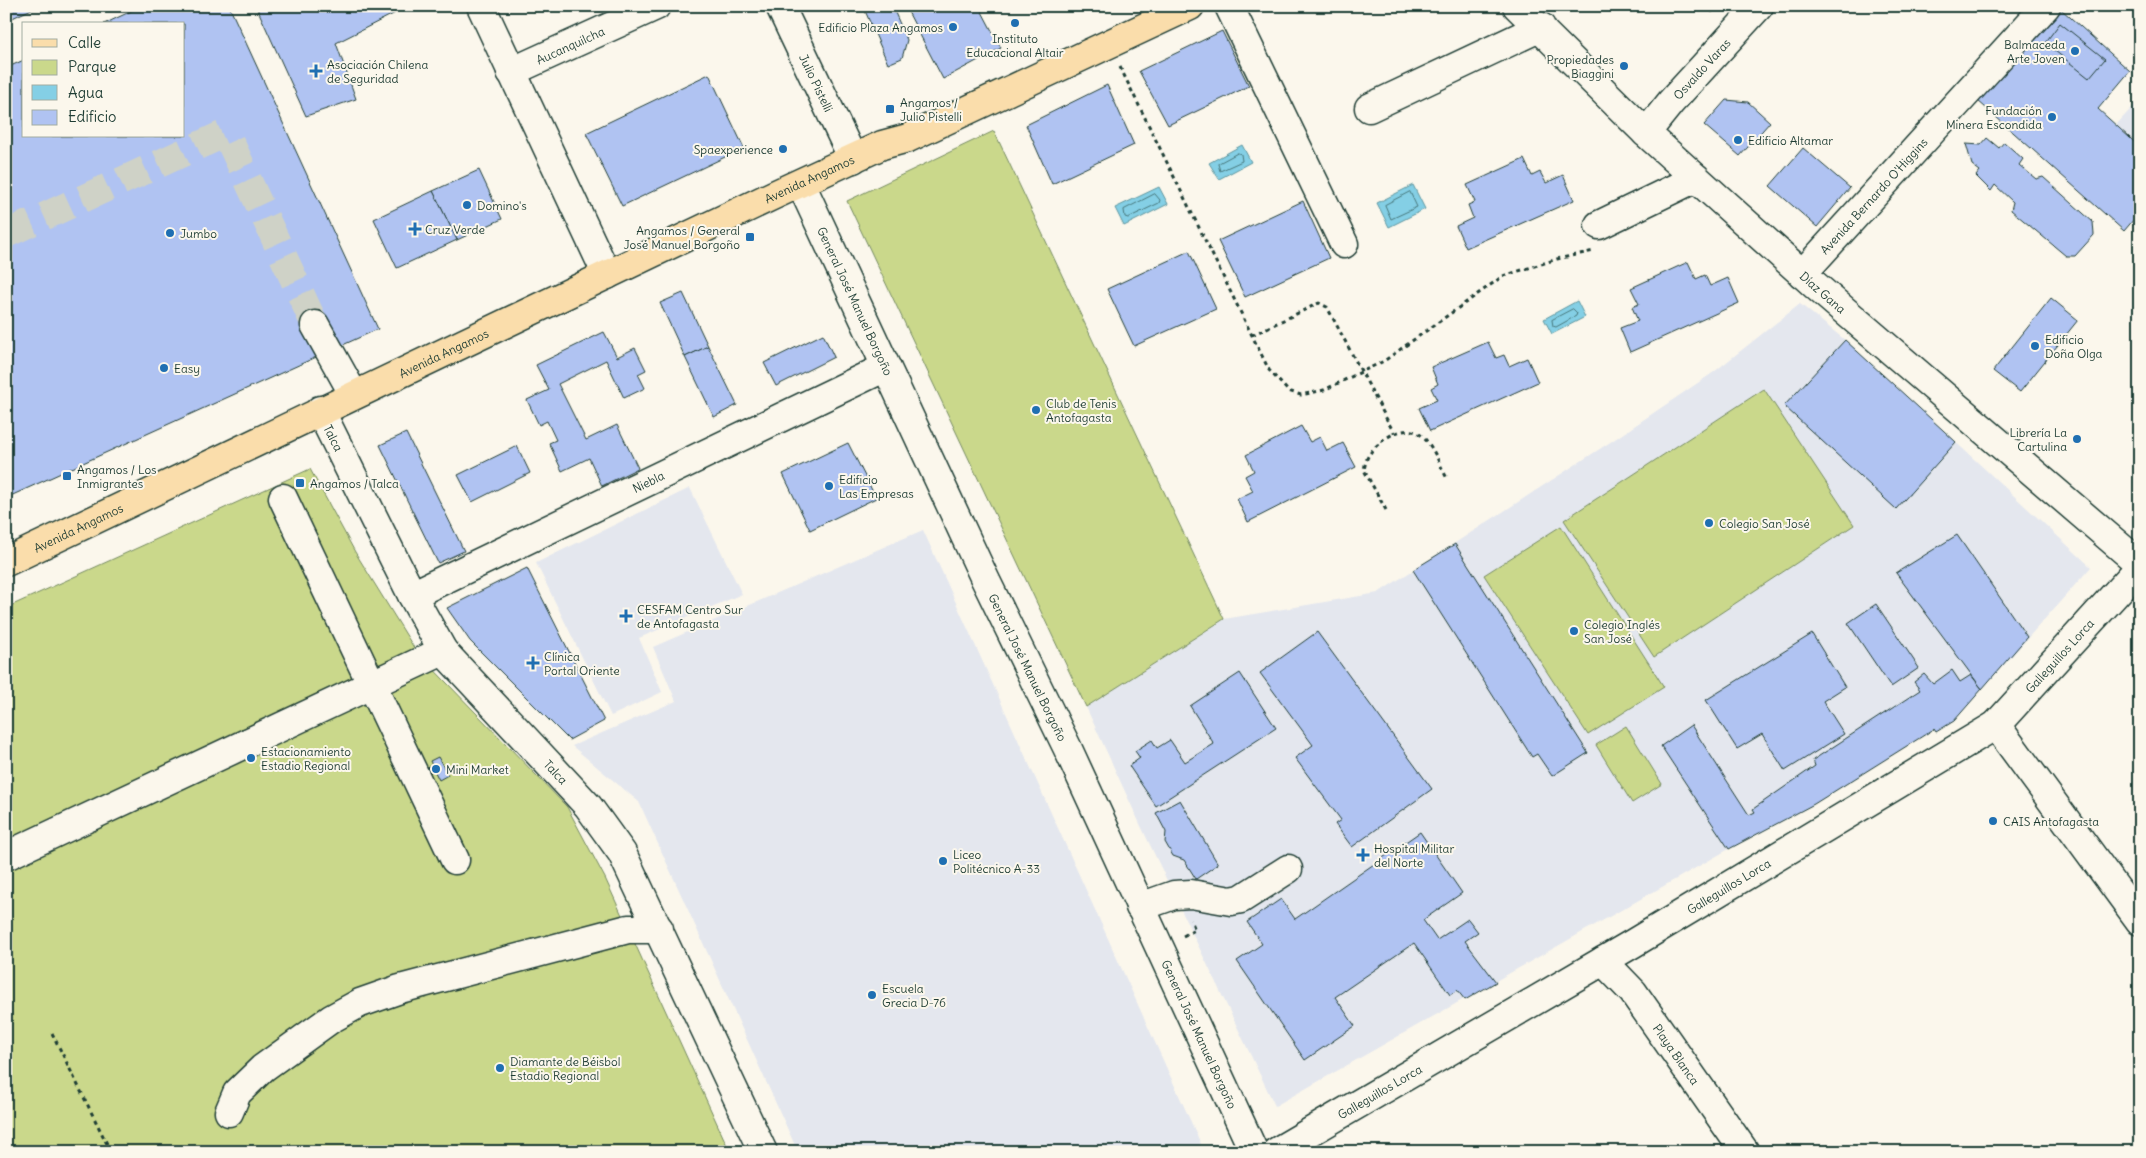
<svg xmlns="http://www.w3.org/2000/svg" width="2146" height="1158" font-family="Delius,sans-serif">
  <rect width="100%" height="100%" fill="#fbf7ec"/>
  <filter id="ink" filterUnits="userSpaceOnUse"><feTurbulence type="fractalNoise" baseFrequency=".02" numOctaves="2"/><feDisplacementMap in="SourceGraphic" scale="10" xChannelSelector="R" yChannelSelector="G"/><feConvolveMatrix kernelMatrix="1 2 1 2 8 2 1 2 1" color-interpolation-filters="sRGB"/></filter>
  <g filter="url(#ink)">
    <g fill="#e4e7ee">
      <polygon points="2140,99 2140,147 2116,125"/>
      <polygon points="1800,304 1845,340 2091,567 1954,721 1936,732 1933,729 1814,804 1729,849 1275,1106 1140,824 1086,707 1224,619 1378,593 1612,441 1714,372"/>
      <polygon points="690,488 742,594 639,638 662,692 611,716 536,563"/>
      <polygon points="923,530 1201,1144 1185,1152 798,1152 639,802 572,746 676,701 653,647"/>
    </g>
    <g fill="#cad88b" stroke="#748a60">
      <polygon points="994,131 1224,619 1086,707 847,201"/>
      <polygon points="1764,389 1854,525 1654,657 1564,520"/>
      <polygon points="310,469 355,552 416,651 567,807 605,878 730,1152 6,1152 6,608"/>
      <polygon points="1561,526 1664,687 1588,735 1484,575"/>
      <polygon points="1626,726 1662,784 1632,803 1596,745"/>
    </g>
    <g fill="#84cfe5" stroke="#5c959e">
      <polygon points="1242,145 1251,162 1219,179 1209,163"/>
      <polygon points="1413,185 1425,209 1389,227 1377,203"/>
      <polygon points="1159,187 1168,204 1124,226 1115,208"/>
      <polygon points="1577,301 1585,317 1552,334 1544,319"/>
    </g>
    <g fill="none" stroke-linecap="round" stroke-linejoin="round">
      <g stroke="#47777b" stroke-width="1">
        <polygon points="1238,153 1241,154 1242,161 1220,171 1218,164"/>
        <polygon points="1410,192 1417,207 1391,219 1385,205"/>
        <polygon points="1155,194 1160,200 1159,203 1128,218 1125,217 1124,210"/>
        <polygon points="1573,309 1577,313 1576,316 1556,327 1553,326 1552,320"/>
      </g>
    </g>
    <g fill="#b0c3f2" stroke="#1f3d34">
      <polygon points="6,6 38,6 6,21"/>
      <polygon points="142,6 229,6 378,329 6,498 6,68 24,60 24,136 184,136 184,24 104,24"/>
      <polygon points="256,6 409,6 336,43 356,99 306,116"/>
      <polygon points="863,6 892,6 907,40 902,58 888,64"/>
      <polygon points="905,6 979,6 1001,48 943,79"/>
      <polygon points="1705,6 1718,6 1712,13"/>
      <polygon points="2061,9 2130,71 2098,109 2140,147 2140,212 2124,231 1968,92 2018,36 2029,47"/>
      <polygon points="2060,23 2105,59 2089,78 2045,43"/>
      <polygon points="1222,31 1249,86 1168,125 1139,71"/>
      <polygon points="709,74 744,148 622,206 586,133"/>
      <polygon points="1107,85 1134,145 1052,184 1026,125"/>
      <polygon points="1726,100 1748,102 1770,122 1740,156 1704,125"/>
      <polygon points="1987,138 1999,148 2004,142 2023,159 2019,165 2036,179 2043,177 2093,222 2094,235 2075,256 2066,256 2011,210 2013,202 1995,185 1991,191 1976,176 1980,171 1972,165 1966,144 1981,145"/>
      <polygon points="1803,148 1850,188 1817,227 1770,186"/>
      <polygon points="1524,159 1532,176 1540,172 1546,183 1563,175 1574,200 1466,248 1456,226 1473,218 1468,205 1475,202 1467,185"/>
      <polygon points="479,170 502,219 457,240 433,191"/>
      <polygon points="433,191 457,240 397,268 374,219"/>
      <polygon points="1303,201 1329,258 1245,297 1218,241"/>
      <polygon points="1189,251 1216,309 1134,346 1107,289"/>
      <polygon points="1688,262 1696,279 1705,275 1710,286 1728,278 1739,303 1630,352 1620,328 1638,321 1632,307 1639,304 1631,288"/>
      <polygon points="683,293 708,346 685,357 660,303"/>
      <polygon points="2051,298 2078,320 2020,392 1993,371"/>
      <polygon points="604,332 617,357 635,348 646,370 638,374 645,388 624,398 606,360 558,384 586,440 617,425 638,468 602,486 589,458 562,471 549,443 556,440 547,421 539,425 527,400 549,390 536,365"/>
      <polygon points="823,334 834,357 776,386 764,363"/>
      <polygon points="1845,340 1956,442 1896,509 1784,406"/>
      <polygon points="1488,342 1496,358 1504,355 1509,366 1527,358 1538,382 1430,431 1419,408 1437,400 1431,388 1438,384 1431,367"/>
      <polygon points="708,346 737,405 714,417 685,357"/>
      <polygon points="1301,426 1310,442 1320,437 1327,451 1343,443 1356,467 1248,522 1237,499 1253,491 1245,476 1254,471 1246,455"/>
      <polygon points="406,433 464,551 438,563 380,445"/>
      <polygon points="848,443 876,498 810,530 783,474"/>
      <polygon points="517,446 530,473 472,502 458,475"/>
      <polygon points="1957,535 2027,637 1982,689 1896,573"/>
      <polygon points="1455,544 1588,753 1552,776 1537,754 1532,757 1413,570"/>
      <polygon points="527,568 604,721 569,740 470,641 447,608"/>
      <polygon points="1876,604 1919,668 1891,687 1848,623"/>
      <polygon points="1317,632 1432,789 1352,847 1335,824 1341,820 1295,758 1313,745 1260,673"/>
      <polygon points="1812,634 1845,687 1823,701 1844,734 1785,771 1762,734 1737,749 1706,700"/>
      <polygon points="1952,670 1960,682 1971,675 1982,689 1954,721 1936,732 1934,729 1814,804 1729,849 1661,746 1691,725 1749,815 1755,812 1753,809 1815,766 1813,760 1920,690 1914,682 1924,674 1933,684"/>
      <polygon points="1240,673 1276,728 1156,806 1129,766 1140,758 1135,751 1152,740 1157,748 1170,740 1185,762 1214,744 1190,706"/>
      <polygon points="438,757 448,775 439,780 434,770 430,772 427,767 432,765 430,761"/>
      <polygon points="1180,800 1218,864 1196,879 1184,860 1173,856 1165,842 1166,832 1156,813"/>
      <polygon points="1420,832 1462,893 1423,920 1437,940 1468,919 1478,932 1465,941 1496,982 1465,1000 1457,990 1450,995 1414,943 1335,997 1355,1026 1305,1060 1237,961 1262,944 1247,922 1281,899 1295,919"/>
    </g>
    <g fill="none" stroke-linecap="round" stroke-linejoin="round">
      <polyline stroke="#cfd2c7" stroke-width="28" stroke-dasharray="28 14" stroke-linecap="butt" points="6,234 226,133 315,325"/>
      <g stroke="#1f3d34" stroke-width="31">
        <g id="minor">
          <polyline points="481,6 607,275"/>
          <path id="s1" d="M780 6 853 159"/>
          <polyline points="1229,6 1344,244"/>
          <path id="s2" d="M1517 6 1646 133 1817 287 2140 564"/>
          <path id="s3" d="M511 72 656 6"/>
          <polyline points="1369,108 1541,27"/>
          <path id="s4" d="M1646 133 1671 102 1759 6"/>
          <path id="s5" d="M801 184 985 579 1067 747 1254 1152"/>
          <polyline points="1599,225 1696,178"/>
          <path id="s6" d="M1802 274 2046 6"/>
          <polyline points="315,325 354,395"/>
          <path id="s7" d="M320 410 412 595 443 651 588 806 622 853 763 1152"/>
          <polyline points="283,498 455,860"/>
          <path id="s8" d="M412 595 886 367"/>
          <polyline points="1996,725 2140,921"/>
          <polyline points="6,856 443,651"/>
          <polyline points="1140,907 1174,895 1191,894 1231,901 1241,899 1288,869"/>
          <path id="s9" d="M1603 961 1633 992 1745 1152"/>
          <polyline points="229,1112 237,1093 263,1068 331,1019 360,1003 400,989 628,929 659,929"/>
          <path id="s10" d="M1276 1152 1632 944 1996 725 2140 567"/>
        </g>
      </g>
      <g stroke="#1f3d34" stroke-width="31">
        <g id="major">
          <path id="s11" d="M6 562 774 195 882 145 908 138 1190 6"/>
        </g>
      </g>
      <g stroke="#1f3d34" stroke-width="3" stroke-dasharray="4 4" stroke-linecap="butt">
        <polyline points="1120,67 1269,370 1288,391 1301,395 1324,390 1384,361 1503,276 1557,259 1594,251"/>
        <polyline points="1252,335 1319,303 1327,307 1394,433"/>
        <path d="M1386 510 1364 470C1365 465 1366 459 1369 455 1378 440 1406 421 1422 436 1434 447 1440 466 1448 480"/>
        <polyline points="1183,936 1195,930 1191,920"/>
        <polyline points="52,1033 111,1152"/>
      </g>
      <use href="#minor" stroke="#fbf7ec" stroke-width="28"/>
      <use href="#major" stroke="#faddab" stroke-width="28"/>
    </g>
  </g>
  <g fill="#1f6fb2" stroke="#fbf7ec" stroke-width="2">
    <circle cx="1015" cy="23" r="5"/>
    <circle cx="953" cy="27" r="5"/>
    <circle cx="2075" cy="51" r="5"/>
    <circle cx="1624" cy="66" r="5"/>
    <path d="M313.5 63.5h5v5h5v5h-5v5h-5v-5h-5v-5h5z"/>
    <rect x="885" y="104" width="10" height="10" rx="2.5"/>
    <circle cx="2052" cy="117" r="5"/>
    <circle cx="1738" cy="140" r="5"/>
    <circle cx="783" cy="149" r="5"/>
    <circle cx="467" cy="205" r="5"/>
    <path d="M412.5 221.5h5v5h5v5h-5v5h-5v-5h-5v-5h5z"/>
    <circle cx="170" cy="233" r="5"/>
    <rect x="745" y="232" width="10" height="10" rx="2.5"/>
    <circle cx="2035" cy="346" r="5"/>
    <circle cx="164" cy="368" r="5"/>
    <circle cx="1036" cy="410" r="5"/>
    <circle cx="2077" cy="439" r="5"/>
    <rect x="62" y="471" width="10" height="10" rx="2.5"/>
    <rect x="295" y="478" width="10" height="10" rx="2.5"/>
    <circle cx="829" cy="486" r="5"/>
    <circle cx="1709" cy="523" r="5"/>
    <path d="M623.5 608.5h5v5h5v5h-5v5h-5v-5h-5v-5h5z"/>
    <circle cx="1574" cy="631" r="5"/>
    <path d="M530.5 655.5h5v5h5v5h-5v5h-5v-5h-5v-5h5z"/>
    <circle cx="251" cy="758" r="5"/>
    <circle cx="436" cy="769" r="5"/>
    <circle cx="1993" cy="821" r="5"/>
    <path d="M1360.5 847.5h5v5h5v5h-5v5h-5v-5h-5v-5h5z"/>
    <circle cx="943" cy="861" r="5"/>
    <circle cx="872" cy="995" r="5"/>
    <circle cx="500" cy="1068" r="5"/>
  </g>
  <g text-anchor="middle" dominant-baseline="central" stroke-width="4" stroke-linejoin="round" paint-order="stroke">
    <g font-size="12" fill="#1f3d34" stroke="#fbf7ec" text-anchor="start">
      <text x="943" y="27" text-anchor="end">Edificio Plaza Angamos</text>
      <text x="1015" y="38" text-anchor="middle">Instituto<tspan x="1015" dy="14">Educacional Altair</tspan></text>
      <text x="2065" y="44" text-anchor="end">Balmaceda<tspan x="2065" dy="14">Arte Joven</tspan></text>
      <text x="1614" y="59" text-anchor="end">Propiedades<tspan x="1614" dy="14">Biaggini</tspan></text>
      <text x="327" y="64">Asociación Chilena<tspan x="327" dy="14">de Seguridad</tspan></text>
      <text x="900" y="102">Angamos /<tspan x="900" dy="14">Julio Pistelli</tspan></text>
      <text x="2042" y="110" text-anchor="end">Fundación<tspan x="2042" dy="14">Minera Escondida</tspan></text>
      <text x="1748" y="140">Edificio Altamar</text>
      <text x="773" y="149" text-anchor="end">Spaexperience</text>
      <text x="477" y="205">Domino's</text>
      <text x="425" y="229">Cruz Verde</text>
      <text x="740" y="230" text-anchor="end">Angamos / General<tspan x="740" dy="14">José Manuel Borgoño</tspan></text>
      <text x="180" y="233">Jumbo</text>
      <text x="2045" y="339">Edificio<tspan x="2045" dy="14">Doña Olga</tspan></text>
      <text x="174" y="368">Easy</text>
      <text x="1046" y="403">Club de Tenis<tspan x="1046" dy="14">Antofagasta</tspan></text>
      <text x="2067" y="432" text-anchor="end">Librería La<tspan x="2067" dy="14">Cartulina</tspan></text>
      <text x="77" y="469">Angamos / Los<tspan x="77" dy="14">Inmigrantes</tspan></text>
      <text x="839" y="479">Edificio<tspan x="839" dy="14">Las Empresas</tspan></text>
      <text x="310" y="483">Angamos / Talca</text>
      <text x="1719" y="523">Colegio San José</text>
      <text x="637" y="609">CESFAM Centro Sur<tspan x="637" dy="14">de Antofagasta</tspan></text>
      <text x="1584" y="624">Colegio Inglés<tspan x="1584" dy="14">San José</tspan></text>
      <text x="544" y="656">Clínica<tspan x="544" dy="14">Portal Oriente</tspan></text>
      <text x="261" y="751">Estacionamiento<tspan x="261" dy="14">Estadio Regional</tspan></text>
      <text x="446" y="769">Mini Market</text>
      <text x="2003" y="821">CAIS Antofagasta</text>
      <text x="1374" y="848">Hospital Militar<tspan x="1374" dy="14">del Norte</tspan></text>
      <text x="953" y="854">Liceo<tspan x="953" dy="14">Politécnico A-33</tspan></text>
      <text x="882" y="988">Escuela<tspan x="882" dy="14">Grecia D-76</tspan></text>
      <text x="510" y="1061">Diamante de Béisbol<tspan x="510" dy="14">Estadio Regional</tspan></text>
    </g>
    <g font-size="12" fill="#1f3d34" stroke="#fbf7ec">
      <text stroke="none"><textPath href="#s3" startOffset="65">Aucanquilcha</textPath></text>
      <text stroke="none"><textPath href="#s4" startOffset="85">Osvaldo Varas</textPath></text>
      <text stroke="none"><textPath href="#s1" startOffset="85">Julio Pistelli</textPath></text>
      <text stroke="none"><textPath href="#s11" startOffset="890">Avenida Angamos</textPath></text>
      <text stroke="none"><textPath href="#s6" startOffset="106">Avenida Bernardo O'Higgins</textPath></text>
      <text stroke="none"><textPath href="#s2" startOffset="419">Díaz Gana</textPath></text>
      <text stroke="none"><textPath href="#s5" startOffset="129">General José Manuel Borgoño</textPath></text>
      <text stroke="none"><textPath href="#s11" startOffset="485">Avenida Angamos</textPath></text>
      <text stroke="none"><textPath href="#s7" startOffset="31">Talca</textPath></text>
      <text stroke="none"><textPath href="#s8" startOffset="262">Niebla</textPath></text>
      <text stroke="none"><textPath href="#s11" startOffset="80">Avenida Angamos</textPath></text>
      <text stroke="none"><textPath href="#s10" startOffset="931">Galleguillos Lorca</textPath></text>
      <text stroke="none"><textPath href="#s5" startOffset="534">General José Manuel Borgoño</textPath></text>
      <text stroke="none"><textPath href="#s7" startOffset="436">Talca</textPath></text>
      <text stroke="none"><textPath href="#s10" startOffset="525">Galleguillos Lorca</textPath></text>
      <text stroke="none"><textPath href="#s5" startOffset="939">General José Manuel Borgoño</textPath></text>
      <text stroke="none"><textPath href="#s9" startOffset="119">Playa Blanca</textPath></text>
      <text stroke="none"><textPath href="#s10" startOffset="120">Galleguillos Lorca</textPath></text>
    </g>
  </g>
  <rect width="2146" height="1158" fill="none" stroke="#fbf7ec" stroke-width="25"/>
  <rect x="12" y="12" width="2121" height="1133" fill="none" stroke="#1f3d34" stroke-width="2" filter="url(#ink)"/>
  <rect x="22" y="22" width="162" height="115" fill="#fbf7ec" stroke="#a3ada2"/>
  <rect x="32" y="39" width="25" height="8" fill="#faddab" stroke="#a3ada2"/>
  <text x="68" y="48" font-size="15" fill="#1f3d34">Calle</text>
  <rect x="32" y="60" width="25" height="15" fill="#cad88b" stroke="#a3ada2"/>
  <text x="68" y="72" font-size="15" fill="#1f3d34">Parque</text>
  <rect x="32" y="85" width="25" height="15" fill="#84cfe5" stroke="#a3ada2"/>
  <text x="68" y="98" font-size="15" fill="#1f3d34">Agua</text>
  <rect x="32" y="110" width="25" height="15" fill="#b0c3f2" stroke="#a3ada2"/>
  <text x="68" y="122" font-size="15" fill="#1f3d34">Edificio</text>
</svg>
